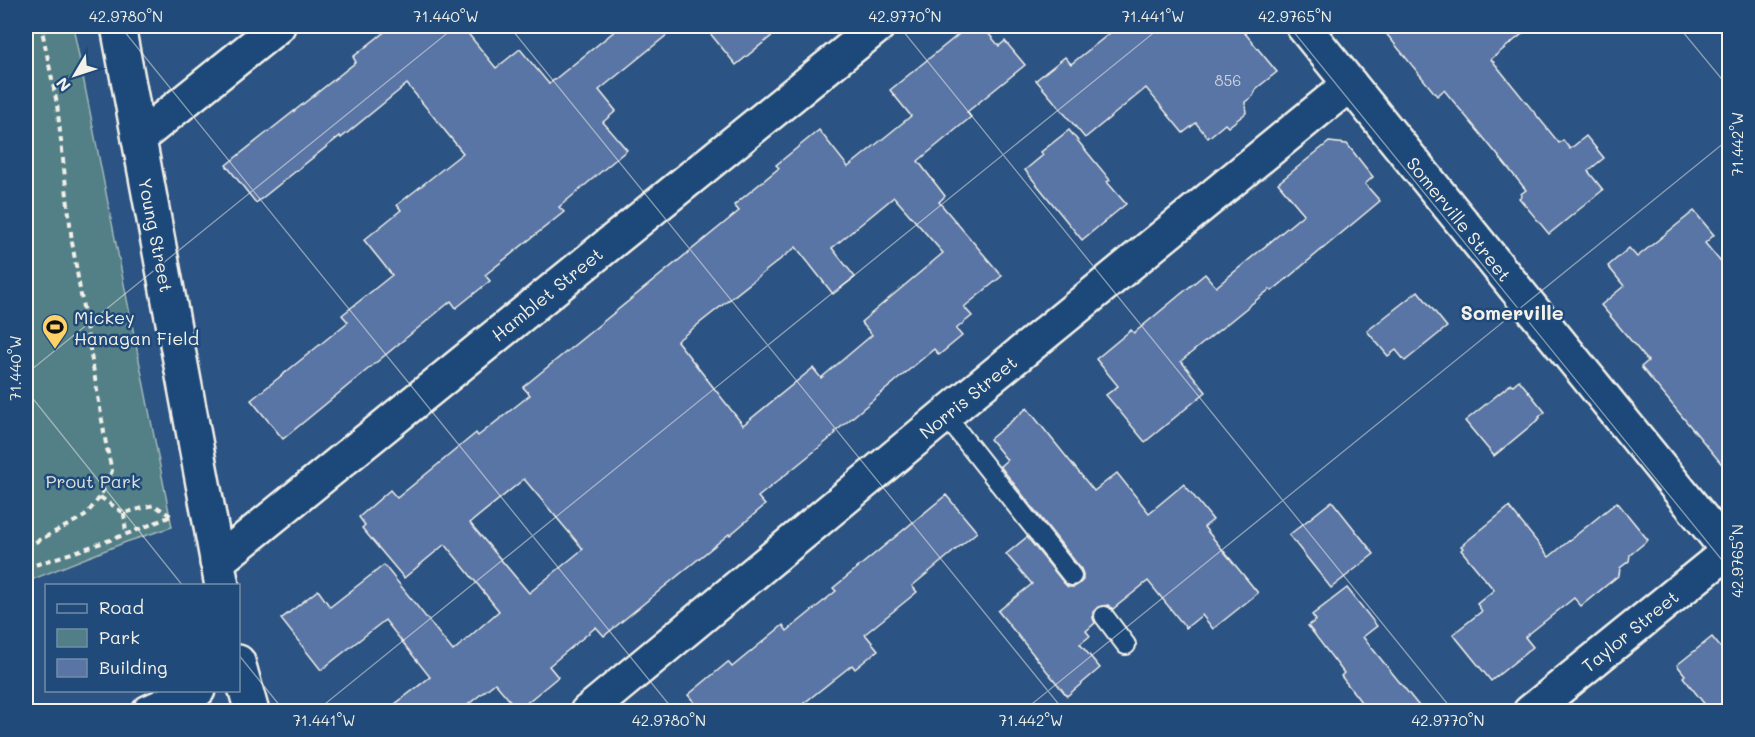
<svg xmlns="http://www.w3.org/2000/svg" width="1755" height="737" font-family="Mali,sans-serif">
  <rect width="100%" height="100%" fill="#2b5383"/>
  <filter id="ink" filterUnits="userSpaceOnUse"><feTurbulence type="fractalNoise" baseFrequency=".0167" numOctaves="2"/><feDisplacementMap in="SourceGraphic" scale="12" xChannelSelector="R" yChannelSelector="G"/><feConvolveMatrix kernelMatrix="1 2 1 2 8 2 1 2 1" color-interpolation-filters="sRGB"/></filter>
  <g filter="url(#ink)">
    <polygon fill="#527f87" stroke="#a3b8b8" stroke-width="1.5" points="26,26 73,26 172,527 126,542 26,582"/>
    <g fill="#5975a6" stroke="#f4f1e8" stroke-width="1.5" fill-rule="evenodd">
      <polygon points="392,26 462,26 496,68 520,49 549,84 621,26 678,26 599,90 616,111 603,122 627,150 559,207 564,212 485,275 490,281 456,308 451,301 283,439 251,400 348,322 342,315 392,275 364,240 401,210 397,205 463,153 407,84 341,138 340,136 256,203 226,165 356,62 353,57"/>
      <polygon points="704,26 784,26 736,65"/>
      <path d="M969 26H982L999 46 1005 41 1025 65 967 112 971 117 918 161 945 196 939 202 1002 276 964 307 972 316 956 329 962 336 939 355 934 349 835 432 836 433 827 441 758 497 765 505 730 535 729 534 604 636 596 627 549 666 558 677 518 710 495 683 460 711H386L430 677 385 620 321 670 281 619 318 590 330 607 384 565 453 651 499 611 445 544 404 578 362 528 365 525 359 517 390 490 397 498 476 433 478 436 530 395 523 387 739 211 734 205 779 168 776 165 819 130 848 167 911 116 890 90ZM894 197 943 253 861 322 872 335 821 378 813 368 743 425 677 341 796 247 833 294 855 277 832 248ZM524 479 583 549 529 593 470 523Z"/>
      <polygon points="1119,26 1239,26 1277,72 1257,88 1253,96 1245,102 1246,113 1228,127 1225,124 1208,138 1196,123 1183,133 1146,88 1085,138 1036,80 1065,57 1071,64"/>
      <polygon points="1380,26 1532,26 1491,59 1559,143 1563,140 1570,149 1586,136 1604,158 1588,171 1603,190 1549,234 1519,198 1522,196 1521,194 1526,190 1478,131 1444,90 1437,96"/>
      <polygon points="1069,130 1110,180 1107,182 1126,204 1082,240 1025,170 1043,155 1041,152"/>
      <polygon points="1329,142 1347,144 1373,177 1365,184 1380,201 1272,291 1270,289 1181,361 1206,392 1145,442 1106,395 1118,386 1096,359 1131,330 1134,333 1205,274 1216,287 1304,214 1278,183"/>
      <polygon points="1694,211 1714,235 1705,243 1730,273 1730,474 1641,367 1648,361 1601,305 1624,286 1608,266 1629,248 1637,257"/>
      <polygon points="1418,291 1447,327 1405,361 1396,350 1388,356 1367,331"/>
      <polygon points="1519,380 1545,412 1539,417 1540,418 1494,456 1465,421 1511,384 1513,385"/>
      <polygon points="1027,408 1094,491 1117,473 1149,513 1184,484 1213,520 1204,527 1258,593 1213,629 1202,615 1186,628 1148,581 1113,609 1108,605 1098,607 1093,612 1093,618 1095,623 1086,631 1090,636 1080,644 1100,668 1067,696 998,611 1032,584 1006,554 1027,537 1064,583 1068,587 1074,587 1079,584 1083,580 1083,574 1081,569 1000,466 1007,460 990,439"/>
      <polygon points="946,495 977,532 912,586 917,592 865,634 878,650 855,669 852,665 794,711 702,711 688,695 728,662 732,667 783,625 787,631 836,591 833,588"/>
      <polygon points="1332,501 1374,554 1331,588 1289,535"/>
      <polygon points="1617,502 1648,540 1630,555 1629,561 1620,568 1619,575 1581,606 1574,598 1525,637 1533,647 1491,681 1453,634 1482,611 1477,604 1494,590 1461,550 1463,548 1461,546 1509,507 1549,557"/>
      <polygon points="1347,588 1377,626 1363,637 1423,711 1368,711 1341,676 1344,673 1308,626 1316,620 1312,615"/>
      <polygon points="1712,637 1730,659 1730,711 1710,711 1683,677 1685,675 1677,665"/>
    </g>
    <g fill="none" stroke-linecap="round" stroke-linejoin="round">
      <g stroke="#f4f1e8" stroke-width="22">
        <g id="service">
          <polyline points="945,415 1072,576"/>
          <polyline points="1104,616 1126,645"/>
        </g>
      </g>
      <g stroke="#f4f1e8" stroke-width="38">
        <g id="minor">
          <polyline points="118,26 222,586"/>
          <polyline points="1303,26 1730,553"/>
          <polyline points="139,138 278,26"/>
          <polyline points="217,562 878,26"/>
          <polyline points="238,662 252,712"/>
          <polyline points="149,712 198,690"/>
          <polyline points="587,712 945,415 1350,84"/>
          <polyline points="1530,712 1730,550"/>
        </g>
      </g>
      <g stroke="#f4f1e8" stroke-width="4" stroke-dasharray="6 4.5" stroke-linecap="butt">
        <polyline points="42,30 77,26"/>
        <polyline points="100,497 124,513 154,505 171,516 172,515"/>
        <polyline points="124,513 126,534"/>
        <polyline points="26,547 85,516 100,497 112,471 106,444 72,242 57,104 42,30 38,26"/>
        <path d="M26 568C74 552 124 537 171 516"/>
      </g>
      <use href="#service" stroke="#1f4a7a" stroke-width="18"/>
      <use href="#minor" stroke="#1f4a7a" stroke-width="33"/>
    </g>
  </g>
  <path fill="none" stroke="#f4f1e8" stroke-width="1.5" stroke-opacity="0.45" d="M120 26 675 712M509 26 1065 712M899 26 1454 712M1289 26 1730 570M1678 26 1730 89M26 374 456 26M26 390 183 586M238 654 285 712M315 712 1162 26M1022 712 1730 138M1728 712 1730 711"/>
  <defs>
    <g id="stadium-pin" transform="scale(1.35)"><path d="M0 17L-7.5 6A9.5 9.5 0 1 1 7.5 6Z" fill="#ffd166" stroke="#1f4a7a"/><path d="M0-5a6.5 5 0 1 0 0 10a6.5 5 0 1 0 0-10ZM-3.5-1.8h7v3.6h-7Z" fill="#111"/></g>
  </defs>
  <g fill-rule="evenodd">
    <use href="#stadium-pin" x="55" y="327"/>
  </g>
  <g text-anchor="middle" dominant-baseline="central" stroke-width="5" stroke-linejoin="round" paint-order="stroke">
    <g font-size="15" fill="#cdd2d8">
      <text x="1228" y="80">856</text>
    </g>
    <g font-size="18" fill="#f4f1e8" stroke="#1f4a7a">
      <text transform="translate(1459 219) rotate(51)">Somerville Street</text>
      <text transform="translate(156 235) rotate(79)">Young Street</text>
      <text transform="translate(547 294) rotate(-39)">Hamblet Street</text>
      <text transform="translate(968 397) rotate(-39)">Norris Street</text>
      <text transform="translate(1630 631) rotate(-39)">Taylor Street</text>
    </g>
    <g font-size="18" fill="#f4f1e8" stroke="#1f4a7a" text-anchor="start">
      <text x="74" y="317">Mickey<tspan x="74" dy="21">Hanagan Field</tspan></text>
    </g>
    <g font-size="18" fill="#dce0d9" stroke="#1f4a7a">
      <text x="93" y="481">Prout Park</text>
    </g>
    <g font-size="20" font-weight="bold" fill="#f4f1e8" stroke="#1f4a7a">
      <text x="1512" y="312">Somerville</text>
    </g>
  </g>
  <rect width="1755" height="737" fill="none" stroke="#1f4a7a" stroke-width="66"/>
  <rect x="45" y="584" width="195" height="108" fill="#1f4a7a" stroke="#748da6" stroke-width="1.5"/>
  <rect x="57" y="604" width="30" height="9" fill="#1f4a7a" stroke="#748da6" stroke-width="1.5"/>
  <text x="99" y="614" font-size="18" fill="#f4f1e8">Road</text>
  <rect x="57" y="629" width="30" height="18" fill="#527f87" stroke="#748da6" stroke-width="1.5"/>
  <text x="99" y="644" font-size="18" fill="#f4f1e8">Park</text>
  <rect x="57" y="659" width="30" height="18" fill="#5975a6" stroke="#748da6" stroke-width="1.5"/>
  <text x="99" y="674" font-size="18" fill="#f4f1e8">Building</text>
  <g transform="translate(75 75) rotate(231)" stroke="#1f4a7a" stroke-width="4.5" paint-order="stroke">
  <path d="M0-4.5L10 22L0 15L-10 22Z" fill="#f4f1e8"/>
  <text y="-9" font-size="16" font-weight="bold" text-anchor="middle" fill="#f4f1e8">N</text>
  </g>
  <rect x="33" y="33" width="1689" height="671" fill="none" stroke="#f4f1e8" stroke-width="2"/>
  <g font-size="15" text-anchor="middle" fill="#f4f1e8">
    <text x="126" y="22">42.9780°N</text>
    <text x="446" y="22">71.440°W</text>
    <text x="905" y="22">42.9770°N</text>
    <text x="1153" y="22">71.441°W</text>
    <text x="1295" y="22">42.9765°N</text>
    <text transform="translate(1738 144) rotate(-90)" y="5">71.442°W</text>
    <text transform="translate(16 368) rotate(-90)" y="5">71.440°W</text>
    <text transform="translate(1738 561) rotate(-90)" y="5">42.9765°N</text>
    <text x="324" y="726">71.441°W</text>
    <text x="669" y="726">42.9780°N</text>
    <text x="1031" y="726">71.442°W</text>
    <text x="1448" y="726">42.9770°N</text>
  </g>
</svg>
